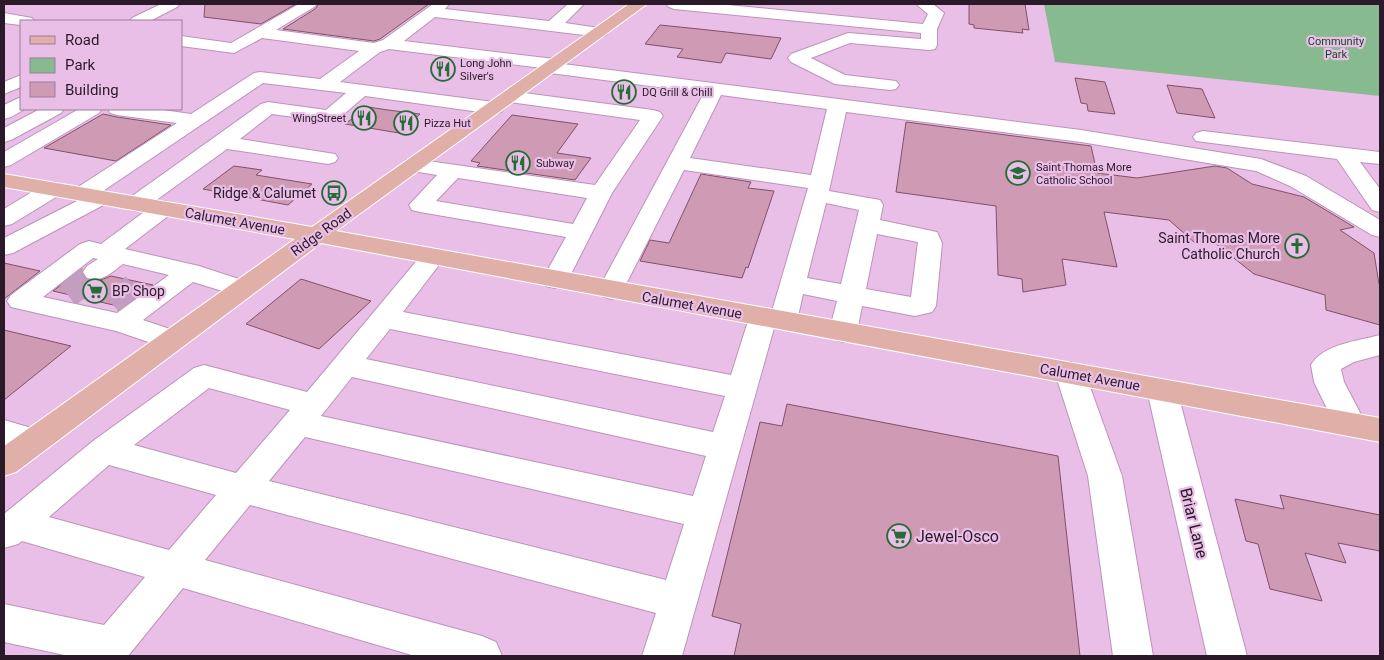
<svg xmlns="http://www.w3.org/2000/svg" width="1384" height="660" font-family="Roboto,sans-serif">
  <rect width="100%" height="100%" fill="#eabfe7"/>
  <polygon fill="#87bb8f" points="1044,4 1380,4 1380,96 1055,62"/>
  <g fill="#cf9ab3" stroke="#805169">
    <polygon points="205,4 296,4 261,24 204,17"/>
    <polygon points="319,4 429,4 380,39 374,41 283,29 315,9"/>
    <polygon points="969,4 1025,4 1029,30 1022,29 1023,33 974,28 974,25 969,24"/>
    <polygon points="660,25 699,29 781,38 771,59 726,53 721,63 677,57 683,49 645,44"/>
    <polygon points="1075,78 1105,82 1115,114 1088,111 1087,104 1081,103"/>
    <polygon points="1167,85 1202,89 1215,118 1177,113"/>
    <polygon points="368,107 388,110 420,114 399,133 345,124"/>
    <polygon points="103,114 117,117 171,125 116,161 44,148"/>
    <polygon points="512,115 578,124 557,153 591,158 575,180 477,166 480,163 471,161"/>
    <polygon points="906,122 1091,146 1097,173 1137,178 1215,166 1227,168 1252,184 1304,197 1354,227 1340,230 1374,253 1379,284 1380,285 1380,325 1326,310 1325,295 1254,274 1211,240 1195,243 1169,220 1104,212 1117,267 1062,259 1066,285 1023,292 1022,279 998,275 996,206 896,192"/>
    <polygon points="234,166 262,170 256,175 312,184 288,205 203,189"/>
    <polygon points="701,174 751,182 748,188 774,191 748,268 746,267 742,278 640,261 650,240 669,243"/>
    <polygon points="4,263 40,271 4,299"/>
    <polygon points="82,269 81,273 87,280 98,281 111,276 153,285 122,307 53,291"/>
    <polygon points="301,279 371,301 319,349 246,324"/>
    <polygon points="4,330 71,346 4,400"/>
    <polygon points="787,404 1058,456 1080,656 734,656 741,624 712,616 760,422 782,426"/>
    <polygon points="1280,495 1380,515 1380,551 1338,543 1346,563 1305,553 1322,601 1270,589 1258,544 1246,541 1235,499 1284,509"/>
  </g>
  <g fill="none" stroke-linecap="round" stroke-linejoin="round">
    <g stroke="#c49ec1" stroke-width="28" stroke-dasharray="28 14" stroke-linecap="butt">
      <polyline points="67,294 96,272"/>
      <polyline points="113,305 141,282"/>
    </g>
    <g stroke="#bc93b9" stroke-width="2">
      <g id="minor">
        <polygon points="161,4 180,4 177,7 150,21 130,21 132,18"/>
        <path d="M299 4H317L314 7 276 30 374 43 383 40 433 4H449L445 9 549 21 568 4H584L565 23 606 29 608 32 606 35 600 37 435 17 404 41 555 59 561 60 563 64 1081 130 1261 159 1306 176 1380 220V237L1372 235 1290 186 1256 171 1081 142 846 112 829 191 880 200 883 205 880 220 937 232 942 243 936 306 932 312 915 316 862 306 857 332 853 339 843 342 833 339 829 332 837 301 803 294 797 321 793 328 783 330 774 328 682 656H642L656 613 250 505 205 560 482 636 496 642 502 656H415L183 588 128 656H69L4 642V604L104 625 145 577 22 541 18 544 4 548V514L93 441 194 368 204 365 307 392 424 252 433 249 442 252 445 257 403 312 731 375 749 318 753 311 763 309 772 311 808 188 684 170 620 296 611 299 602 296 598 290 704 93 550 73 544 72 542 68 389 49 380 52 340 82 494 102 501 104 504 108 501 112 494 114 365 96 337 120 330 122 272 114 240 139 335 154 338 158 335 162 328 164 227 149 144 209 136 211 128 209 125 204 128 199 261 104 268 102 326 110 346 93 263 83 103 191 109 192 112 197 109 202 13 253 4 255V238L79 200 75 199 72 194 75 189 177 123 117 115 110 113 108 109H156L191 114 254 73 260 72 320 79 359 51 262 38 234 53 181 46V36L231 43ZM721 95 827 109 811 175 690 158ZM826 203 859 210 841 284 807 278ZM877 234 918 242 911 297 866 289ZM390 329 725 396 713 432 366 359ZM352 377 706 456 693 496 321 416ZM209 388 290 410 236 473 134 445ZM305 437 684 524 666 580 269 481ZM109 465 216 495 169 550 49 517Z"/>
        <polygon points="666,4 718,4 923,24 928,14 916,4 933,4 944,13 937,29 937,45 935,49 929,50 850,43 811,58 845,75 896,81 899,85 896,89 890,90 835,84 791,62 788,58 791,54 848,33 921,39 921,33 674,9 669,7"/>
        <polygon points="4,13 32,18 34,21 21,21 21,25 4,23"/>
        <polygon points="21,75 21,87 4,94 4,82"/>
        <path d="M509 91 653 110 660 112 663 116 612 193 568 280 564 286 555 288 546 286 542 280 566 237 420 212 412 210 409 205 437 175 406 170 403 165 406 160 414 159 595 185 640 120 502 101 500 97 502 93ZM458 178 587 198 573 224 436 201Z"/>
        <polygon points="21,97 21,109 25,109 11,117 4,119 4,105"/>
        <polygon points="40,109 64,109 61,113 11,140 4,142 4,128"/>
        <polygon points="79,109 102,109 99,113 11,165 4,167 4,152"/>
        <polygon points="1203,131 1380,152 1380,164 1360,162 1380,189 1380,212 1372,210 1337,159 1196,141 1193,137 1196,133"/>
        <polygon points="53,182 61,184 64,189 61,194 12,224 4,226 4,209 45,184"/>
        <path d="M164 201 172 203 175 208 172 213 125 249 199 266 251 283 255 289 251 295 242 297 193 282 143 320 182 333 186 340 182 347 172 350 116 331 11 307 7 301 11 295 80 244 89 241 101 244 156 203ZM93 258 98 259 87 266 83 272 87 278C103 282 111 273 123 264L169 275 117 313 43 297Z"/>
        <path d="M1380 335V355L1354 362 1341 369 1344 382 1366 424 1361 433 1350 436 1339 433 1314 382 1311 365C1323 344 1358 341 1380 335Z"/>
        <polygon points="1070,362 1080,365 1085,373 1122,476 1153,656 1113,656 1088,476 1055,373 1060,365"/>
        <polygon points="1162,379 1173,382 1177,390 1247,656 1207,656 1147,390 1151,382"/>
        <polygon points="4,420 45,432 50,441 45,450 34,454 4,444"/>
      </g>
    </g>
    <g stroke="#fff" stroke-width="2">
      <polygon id="major" points="629,4 647,4 336,231 1380,418 1380,442 321,243 16,472 4,476 4,446 295,239 4,187 4,174 312,227"/>
    </g>
    <use href="#minor" fill="#fff" fill-rule="evenodd"/>
    <use href="#major" fill="#dfafa8" fill-rule="evenodd"/>
  </g>
  <defs>
    <g id="restaurant-ring" transform="scale(1.25)"><circle r="9.5" fill="#eabfe7" stroke="#276c37" stroke-width="1.5"/><path d="M-5-6h1v4h1v-4h1v4h1v-4h1v5L-1.5 .5V6h-2V.5L-5-1ZM5-6V6H3V1.5H1.5Q1.5-4 5-6Z" fill="#276c37"/></g>
    <g id="school-ring" transform="scale(1.25)"><circle r="9.5" fill="#eabfe7" stroke="#276c37" stroke-width="1.5"/><path d="M0-5L7-2L0 1L-7-2ZM-4 1L0 2.5L4 1V4Q0 6-4 4Z" fill="#276c37"/></g>
    <g id="bus-ring" transform="scale(1.25)"><circle r="9.5" fill="#eabfe7" stroke="#276c37" stroke-width="1.5"/><path d="M-5-6H5V4H4V6H2V4H-2V6H-4V4H-5ZM-3.5-4V0h7V-4ZM-3.5 1.2v1.5H-2V1.2ZM2 1.2v1.5H3.5V1.2Z" fill="#276c37"/></g>
    <g id="church-ring" transform="scale(1.25)"><circle r="9.5" fill="#eabfe7" stroke="#276c37" stroke-width="1.5"/><path d="M-1.2-6h2.4v3.5h3.3v2.4h-3.3V6h-2.4V-.1h-3.3v-2.4h3.3Z" fill="#276c37"/></g>
    <g id="supermarket-ring" transform="scale(1.25)"><circle r="9.5" fill="#eabfe7" stroke="#276c37" stroke-width="1.5"/><path d="M-6-5.5h2.5l.6 2H6L4.5 2H-2.5L-4.4-4H-6ZM-1.5 3.2a1.3 1.3 0 1 0 .1 0ZM3 3.2a1.3 1.3 0 1 0 .1 0Z" fill="#276c37"/></g>
  </defs>
  <g fill-rule="evenodd">
    <use href="#restaurant-ring" x="443" y="69"/>
    <use href="#restaurant-ring" x="624" y="92"/>
    <use href="#restaurant-ring" x="364" y="118"/>
    <use href="#restaurant-ring" x="406" y="123"/>
    <use href="#restaurant-ring" x="518" y="163"/>
    <use href="#school-ring" x="1018" y="173"/>
    <use href="#bus-ring" x="334" y="193"/>
    <use href="#church-ring" x="1297" y="246"/>
    <use href="#supermarket-ring" x="95" y="291"/>
    <use href="#supermarket-ring" x="899" y="536"/>
  </g>
  <g text-anchor="middle" dominant-baseline="central" stroke-width="4.5" stroke-linejoin="round" paint-order="stroke">
    <g font-size="11" fill="#164521" stroke="#eabfe7">
      <text x="1336" y="41">Community<tspan x="1336" dy="13">Park</tspan></text>
    </g>
    <g font-size="11" fill="#2a1a29" stroke="#eabfe7" text-anchor="start">
      <text x="460" y="63">Long John<tspan x="460" dy="13">Silver's</tspan></text>
      <text x="642" y="92">DQ Grill &amp; Chill</text>
      <text x="346" y="118" text-anchor="end">WingStreet</text>
      <text x="424" y="123">Pizza Hut</text>
      <text x="536" y="163">Subway</text>
      <text x="1036" y="167">Saint Thomas More<tspan x="1036" dy="13">Catholic School</tspan></text>
    </g>
    <g font-size="14" fill="#2a1a29" stroke="#eabfe7" text-anchor="end">
      <text x="316" y="193">Ridge &amp; Calumet</text>
      <text x="1280" y="238">Saint Thomas More<tspan x="1280" dy="16">Catholic Church</tspan></text>
      <text x="112" y="291" text-anchor="start">BP Shop</text>
    </g>
    <g font-size="14" fill="#2a1a29" stroke="#eabfe7">
      <text transform="translate(235 221) rotate(10)">Calumet Avenue</text>
      <text transform="translate(321 232) rotate(-36)">Ridge Road</text>
      <text transform="translate(692 305) rotate(10)">Calumet Avenue</text>
      <text transform="translate(1090 377) rotate(10)">Calumet Avenue</text>
    </g>
    <g font-size="16" fill="#2a1a29" stroke="#eabfe7">
      <text transform="translate(1194 523) rotate(76)">Briar Lane</text>
    </g>
    <g font-size="16" fill="#2a1a29" stroke="#eabfe7" text-anchor="start">
      <text x="916" y="536">Jewel-Osco</text>
    </g>
  </g>
  <rect width="1384" height="660" fill="none" stroke="#2a1a29" stroke-width="10"/>
  <rect x="20" y="20" width="162" height="90" fill="#eabfe7" stroke="#9d7d9b"/>
  <rect x="30" y="36" width="25" height="8" fill="#dfafa8" stroke="#9d7d9b"/>
  <text x="65" y="45" font-size="15" fill="#2a1a29">Road</text>
  <rect x="30" y="58" width="25" height="15" fill="#87bb8f" stroke="#9d7d9b"/>
  <text x="65" y="70" font-size="15" fill="#2a1a29">Park</text>
  <rect x="30" y="82" width="25" height="15" fill="#cf9ab3" stroke="#9d7d9b"/>
  <text x="65" y="95" font-size="15" fill="#2a1a29">Building</text>
</svg>
